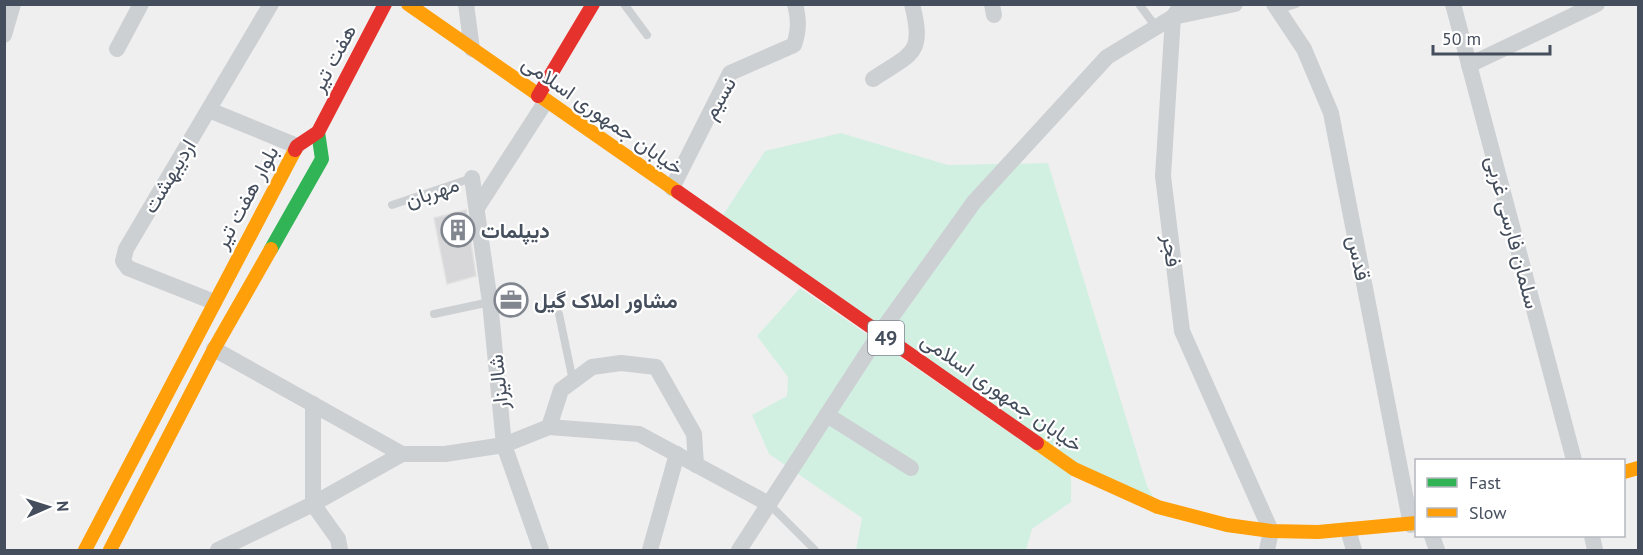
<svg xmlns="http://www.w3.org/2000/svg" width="1643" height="555" font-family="'PT Sans',Vazirmatn,sans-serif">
  <rect width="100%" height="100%" fill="#f0efef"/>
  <g fill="#d2f0e2">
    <polygon points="841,133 948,165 1048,163 1147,486 1157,504 1074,467 719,221 765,151"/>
    <polygon points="800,288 1071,475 1071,502 1032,529 1026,550 856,550 862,518 769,454 752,415 787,396 788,377 757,336"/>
  </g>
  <g fill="#d7d7d9" stroke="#e1e1e2" stroke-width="1.5">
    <polygon points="466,210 476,276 447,284 434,218"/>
    <polygon points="517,288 521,308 504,311 501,292"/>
  </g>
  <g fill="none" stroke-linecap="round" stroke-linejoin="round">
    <g stroke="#cdd0d3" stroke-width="8">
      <polyline points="624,4 647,35"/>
      <polyline points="1139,4 1156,27"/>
      <polyline points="1278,10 1296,4"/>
      <polyline points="392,205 472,178"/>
      <polyline points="434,314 490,302"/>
      <polyline points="559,314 573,381"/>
      <polyline points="769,504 815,550"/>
    </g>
    <g stroke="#cdd0d3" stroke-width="16">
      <polyline points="466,4 472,49"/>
      <polyline points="992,4 994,15"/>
      <polyline points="1274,4 1304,49 1331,113 1411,525"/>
      <polyline points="1453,4 1574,460"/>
      <polyline points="1173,17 1163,176 1182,331 1271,531 1267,550"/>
      <polyline points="1173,17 1235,4"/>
      <polyline points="4,35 13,4"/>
      <polyline points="117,49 141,4"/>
      <polyline points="1469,65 1597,4"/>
      <path d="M873 79C912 53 925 55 912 4"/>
      <polyline points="209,110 297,146"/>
      <polyline points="472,178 490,302 504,445 541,550"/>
      <path d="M672 188 730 73 794 45C799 30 799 20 795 4"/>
      <polyline points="477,208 546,101"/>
      <polyline points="214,302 128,268 123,261 126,249 271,4"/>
      <polyline points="214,349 402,454"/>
      <polyline points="313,404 313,504 338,539 340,550"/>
      <polyline points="827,415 911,468"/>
      <polyline points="549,427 561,390 592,367 621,363 656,367 694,434 696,465"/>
      <polyline points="1348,530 1354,550"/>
      <polyline points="1432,536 1437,550"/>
      <polyline points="1592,536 1595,550"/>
      <polyline points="218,550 313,504 402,454 445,454 504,445 549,427 639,434 769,504"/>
      <polyline points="650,550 677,454"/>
      <polyline points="739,550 880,333 974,202 1107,57 1173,17 1182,4"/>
    </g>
    <polyline stroke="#30b455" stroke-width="14" points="271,249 322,159 318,132"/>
    <g stroke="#ff9f0a" stroke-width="14">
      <polyline points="408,4 678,192"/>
      <polyline points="1037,443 1074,469 1158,507 1227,525 1271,531 1318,532 1416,523"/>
      <polyline points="1624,472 1638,468"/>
      <polyline points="85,550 295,150"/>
      <polyline points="110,550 214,349 271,249"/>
    </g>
    <g stroke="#e5322d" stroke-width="14">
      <polyline points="538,96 593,4"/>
      <polyline points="295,150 297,146 318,132 385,4"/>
      <polyline points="678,192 1037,443"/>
    </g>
  </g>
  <defs>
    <g id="building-ring" transform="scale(1.725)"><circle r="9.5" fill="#fff" stroke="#81868f" stroke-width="1.5"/><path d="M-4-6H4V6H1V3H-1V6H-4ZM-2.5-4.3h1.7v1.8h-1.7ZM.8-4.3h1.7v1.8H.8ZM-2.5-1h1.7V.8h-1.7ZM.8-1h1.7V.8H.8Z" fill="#81868f"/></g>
    <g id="office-ring" transform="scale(1.725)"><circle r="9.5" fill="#fff" stroke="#81868f" stroke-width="1.5"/><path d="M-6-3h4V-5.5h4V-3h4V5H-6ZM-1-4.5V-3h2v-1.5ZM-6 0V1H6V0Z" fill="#81868f"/></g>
  </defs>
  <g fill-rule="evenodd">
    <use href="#building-ring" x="458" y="230"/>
    <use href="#office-ring" x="511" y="300"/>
  </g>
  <g text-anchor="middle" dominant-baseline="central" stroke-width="4.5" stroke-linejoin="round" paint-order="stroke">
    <rect fill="#fff" stroke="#7d838d" stroke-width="1.5" x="868" y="321" width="36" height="34" rx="4.5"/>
    <g font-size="20" font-weight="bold" fill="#454e5c">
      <text x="886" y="338">49</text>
    </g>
    <g font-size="21" fill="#454e5c" stroke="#fff">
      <text transform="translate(333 58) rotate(-62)">هفت تیر</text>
      <text transform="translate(719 98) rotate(-60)">نسیم</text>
      <text transform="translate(603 115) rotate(35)">خیابان جمهوری اسلامی</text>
      <text transform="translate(169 176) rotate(-59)">اردیبهشت</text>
      <text transform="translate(432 192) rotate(-19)">مهربان</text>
      <text transform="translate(246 197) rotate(-62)">بلوار هفت تیر</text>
      <text transform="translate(1513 232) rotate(75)">سلمان فارسی غربی</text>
      <text transform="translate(1172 251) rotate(83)">فجر</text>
      <text transform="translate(1359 258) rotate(79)">قدس</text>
      <text transform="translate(498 382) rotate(-96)">شالیزار</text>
      <text transform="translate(1002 392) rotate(35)">خیابان جمهوری اسلامی</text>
    </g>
    <g font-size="21" font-weight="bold" fill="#454e5c" stroke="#fff" text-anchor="start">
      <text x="481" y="230">دیپلمات</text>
      <text x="534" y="300">مشاور املاک گیل</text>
    </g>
  </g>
  <rect width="1643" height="555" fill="none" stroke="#454e5c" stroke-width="12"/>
  <rect x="1415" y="459" width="210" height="78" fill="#ffffff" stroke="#b5b8be" stroke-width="1.5"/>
  <rect x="1427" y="478" width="30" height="9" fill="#30b455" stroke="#b5b8be" stroke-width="1.5"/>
  <text x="1469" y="489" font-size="18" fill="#454e5c">Fast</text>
  <rect x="1427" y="508" width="30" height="9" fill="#ff9f0a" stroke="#b5b8be" stroke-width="1.5"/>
  <text x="1469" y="519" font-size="18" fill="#454e5c">Slow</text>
  <g transform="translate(48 507) rotate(87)" stroke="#ffffff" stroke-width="4.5" paint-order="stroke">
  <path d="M0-4.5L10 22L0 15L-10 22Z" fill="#454e5c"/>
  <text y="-9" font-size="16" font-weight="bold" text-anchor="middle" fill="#454e5c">N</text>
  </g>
  <path d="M1433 45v9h117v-9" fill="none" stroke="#454e5c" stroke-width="3"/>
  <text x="1442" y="45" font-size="18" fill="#454e5c" stroke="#ffffff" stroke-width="4.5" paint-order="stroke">50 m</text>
</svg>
